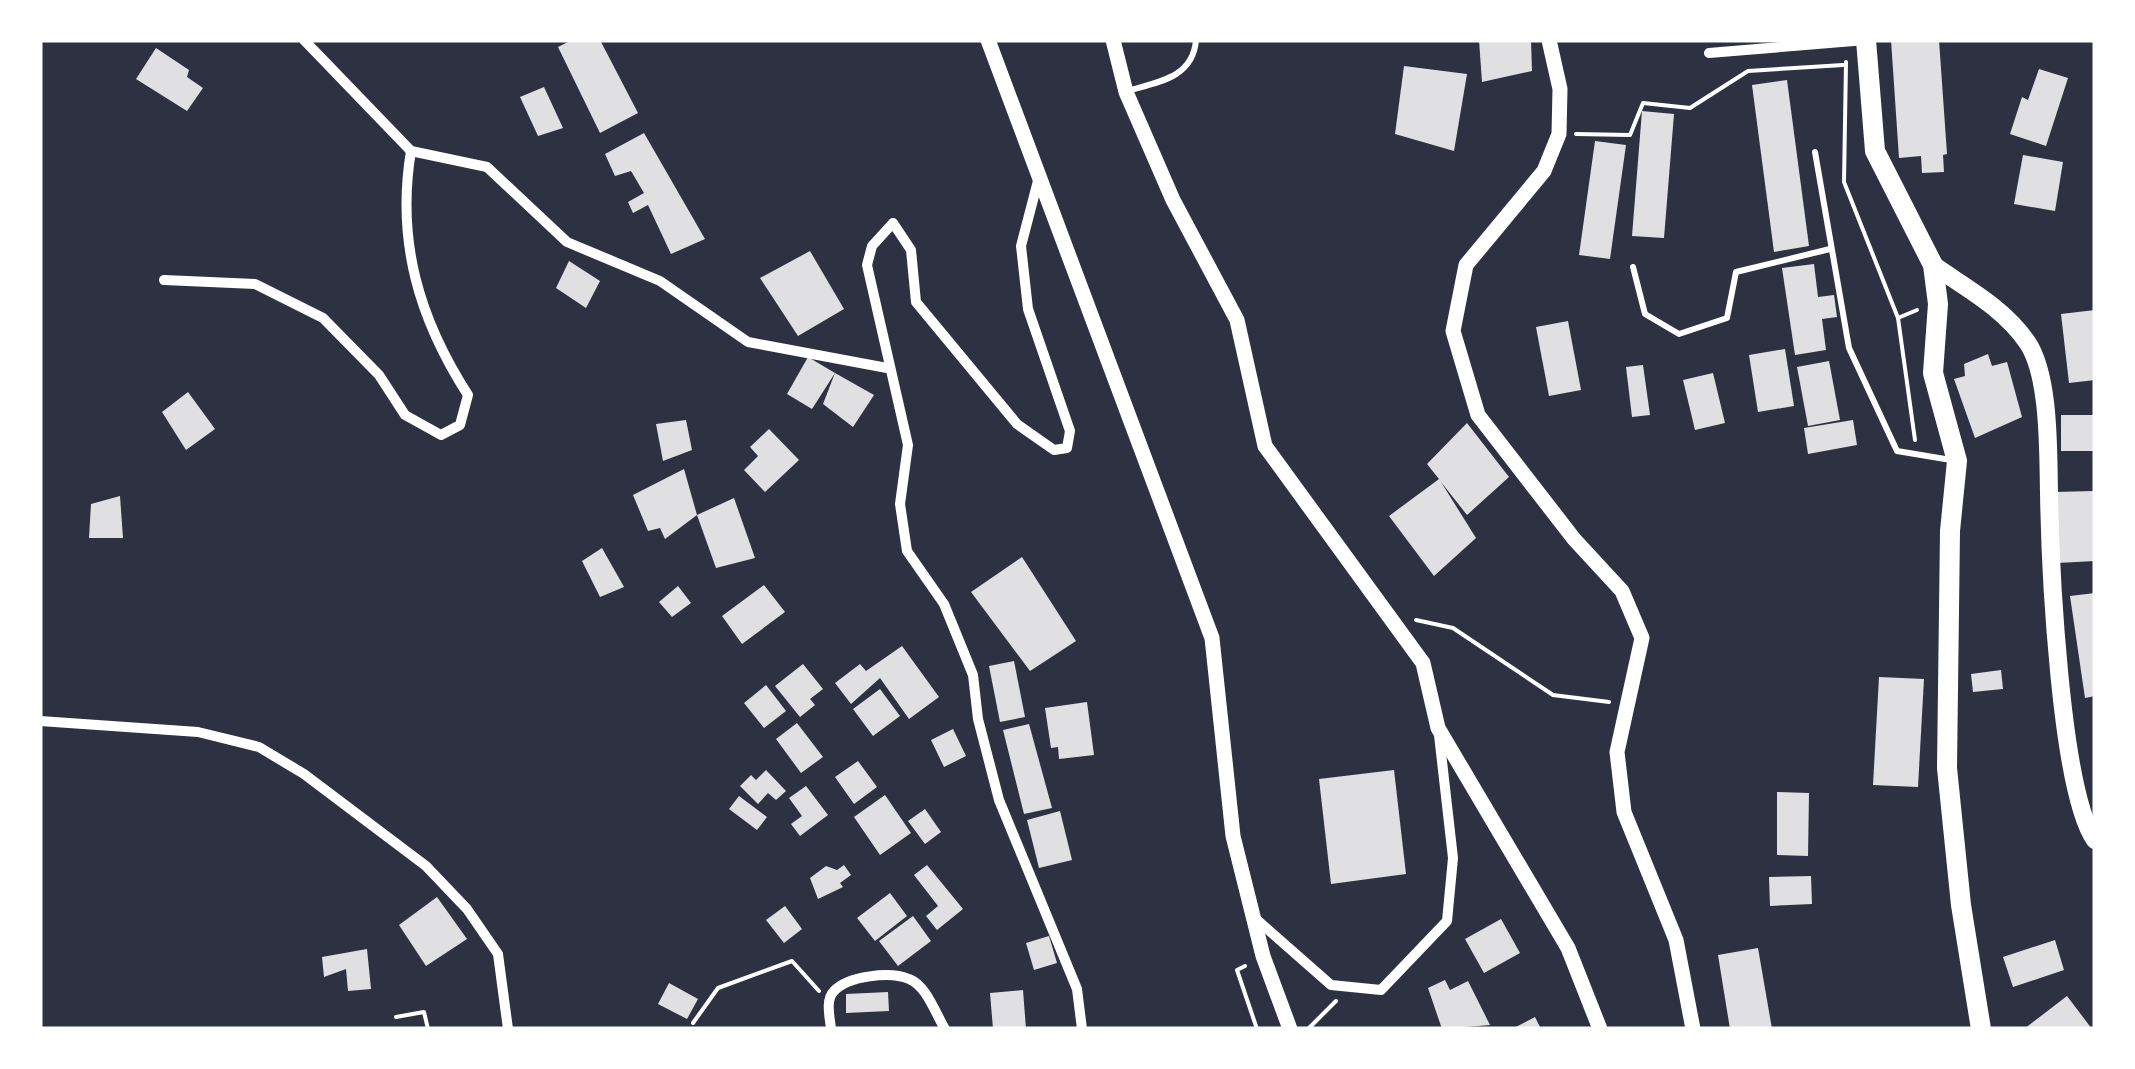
<svg xmlns="http://www.w3.org/2000/svg" width="2135" height="1069" font-family="'IBM Plex Sans',sans-serif">
  <rect width="100%" height="100%" fill="#2d3142"/>
  <g fill="#e0e0e3">
    <polygon points="572,40 600,40 638,113 600,133 558,47"/>
    <polygon points="1479,40 1531,40 1532,71 1482,82"/>
    <polygon points="1891,40 1939,40 1947,154 1943,155 1944,172 1922,173 1921,156 1899,158"/>
    <polygon points="156,48 189,70 187,77 203,88 187,111 136,79"/>
    <polygon points="1404,66 1467,74 1454,151 1395,134"/>
    <polygon points="2039,69 2068,78 2046,146 2010,134 2022,97 2028,100"/>
    <polygon points="1787,80 1809,246 1774,252 1752,85"/>
    <polygon points="544,87 563,128 538,136 520,97"/>
    <polygon points="1642,111 1674,114 1664,238 1632,236"/>
    <polygon points="644,133 705,239 671,254 648,205 633,213 628,202 644,193 631,171 615,176 605,154"/>
    <polygon points="1595,141 1626,145 1610,259 1579,255"/>
    <polygon points="2023,155 2063,162 2055,211 2014,204"/>
    <polygon points="810,251 844,309 798,336 760,278"/>
    <polygon points="569,261 600,281 586,308 556,288"/>
    <polygon points="1814,264 1818,297 1834,295 1837,317 1822,319 1826,350 1795,355 1782,268"/>
    <polygon points="2095,310 2095,380 2069,383 2061,314"/>
    <polygon points="1568,321 1581,390 1549,396 1536,327"/>
    <polygon points="1785,349 1794,406 1758,412 1749,355"/>
    <polygon points="1988,354 1992,366 2007,362 2022,417 1975,438 1954,379 1965,376 1964,364"/>
    <polygon points="808,357 835,373 812,409 787,394"/>
    <polygon points="1829,361 1840,420 1808,426 1797,367"/>
    <polygon points="1643,365 1650,415 1632,417 1626,367"/>
    <polygon points="835,373 874,395 853,427 823,404"/>
    <polygon points="1713,373 1725,423 1695,430 1683,380"/>
    <polygon points="188,392 215,429 186,450 162,412"/>
    <rect x="2061" y="415" width="34" height="36"/>
    <polygon points="686,420 692,450 663,461 656,424"/>
    <polygon points="1853,420 1857,445 1808,454 1804,428"/>
    <polygon points="1467,423 1509,477 1467,515 1441,482 1476,538 1434,576 1389,516 1439,479 1427,464"/>
    <polygon points="769,429 799,460 765,492 744,470 758,456 750,447"/>
    <polygon points="684,469 697,515 665,539 660,528 648,531 633,495"/>
    <polygon points="2094,491 2095,561 2057,563 2054,492"/>
    <polygon points="120,496 123,538 89,538 91,504"/>
    <polygon points="734,498 755,558 716,568 697,515"/>
    <polygon points="602,548 624,587 600,597 582,561"/>
    <polygon points="1022,557 1076,641 1030,671 971,592"/>
    <polygon points="764,585 785,612 742,644 722,616"/>
    <polygon points="678,586 691,603 672,617 659,602"/>
    <polygon points="2095,593 2095,696 2085,698 2070,596"/>
    <polygon points="902,646 939,697 909,719 880,678 851,704 835,683 860,664 866,671"/>
    <polygon points="1014,661 1025,717 1000,722 989,666"/>
    <polygon points="803,664 823,689 810,699 815,705 800,717 775,686"/>
    <polygon points="2001,670 2003,689 1973,692 1971,674"/>
    <polygon points="1879,677 1924,679 1918,787 1873,785"/>
    <polygon points="766,685 786,711 764,728 744,703"/>
    <polygon points="880,689 900,716 873,736 853,709"/>
    <polygon points="1087,702 1094,755 1059,759 1058,747 1051,748 1045,708"/>
    <polygon points="797,723 823,757 801,773 776,739"/>
    <polygon points="1029,724 1052,808 1024,814 1003,730"/>
    <polygon points="953,729 966,756 944,767 931,740"/>
    <polygon points="858,761 877,787 854,804 835,777"/>
    <polygon points="766,770 786,791 776,800 768,793 758,804 740,786 751,775 756,780"/>
    <polygon points="1394,770 1406,874 1331,884 1319,779"/>
    <polygon points="806,786 828,815 800,836 791,824 802,816 789,798"/>
    <polygon points="1777,792 1809,793 1808,856 1777,855"/>
    <polygon points="885,795 911,833 880,855 854,817"/>
    <polygon points="739,796 767,817 757,830 729,809"/>
    <polygon points="925,809 941,832 925,844 908,821"/>
    <polygon points="1060,811 1072,860 1039,868 1027,820"/>
    <polygon points="844,865 851,875 840,883 843,887 818,899 810,878 826,866 837,870"/>
    <polygon points="927,865 963,909 937,930 926,916 938,906 914,875"/>
    <polygon points="1811,876 1812,904 1770,906 1769,877"/>
    <polygon points="890,893 907,916 875,941 857,918"/>
    <polygon points="437,897 467,939 426,966 399,925"/>
    <polygon points="785,906 802,929 784,943 766,920"/>
    <polygon points="913,916 931,941 898,966 879,941"/>
    <polygon points="1501,919 1520,953 1484,973 1465,939"/>
    <polygon points="1049,936 1057,963 1034,970 1026,943"/>
    <polygon points="2055,940 2064,970 2013,987 2003,957"/>
    <polygon points="1758,948 1772,1029 1730,1029 1718,955"/>
    <polygon points="367,949 371,989 348,991 346,969 324,977 322,957"/>
    <polygon points="1445,980 1450,990 1468,981 1490,1025 1442,1029 1428,988"/>
    <polygon points="669,983 698,999 687,1019 658,1004"/>
    <polygon points="1023,990 1026,1029 993,1029 990,993"/>
    <polygon points="888,992 889,1011 846,1013 846,994"/>
    <polygon points="2067,996 2092,1029 2024,1029"/>
    <polygon points="1535,1017 1541,1029 1512,1029"/>
  </g>
  <g fill="none" stroke-linecap="round" stroke-linejoin="round">
    <g stroke="#fff" stroke-width="4">
      <polyline points="1846,62 1844,182 1898,318 1915,440"/>
      <polyline points="1576,134 1630,135 1643,103 1690,108 1748,71 1843,65"/>
      <polyline points="1898,318 1917,310"/>
      <polyline points="1416,620 1453,628 1553,695 1609,702"/>
      <polyline points="1245,966 1237,970 1257,1029"/>
      <polyline points="396,1017 424,1012 428,1029"/>
      <polyline points="693,1023 718,988 792,961 819,991"/>
      <polyline points="1308,1029 1336,1001"/>
    </g>
    <g stroke="#fff" stroke-width="6">
      <path d="M1127 91C1158 82 1193 78 1196 40"/>
      <polyline points="1815,152 1849,348 1897,451 1951,460"/>
      <polyline points="1633,267 1645,314 1679,334 1727,318 1736,272 1830,249"/>
    </g>
    <g stroke="#fff" stroke-width="10">
      <polyline points="304,40 411,151 487,167 567,242 660,281 748,342 887,368"/>
      <polyline points="1709,53 1866,40"/>
      <polyline points="1039,177 1021,246 1028,309 1070,431 1067,448 1054,450 1017,424 916,302 911,250 893,223 872,246 867,265 908,445 900,504 907,551 944,604 973,675 978,719 999,800 1077,989 1082,1029"/>
      <path d="M164 280 255 284 323 318 379 375 405 415 441 435 460 425 468 395C419 319 396 241 411 151"/>
      <polyline points="40,721 198,732 259,747 304,774 426,866 467,909 498,954 508,1029"/>
      <polyline points="1256,919 1331,985 1381,990 1447,921 1453,858 1439,735"/>
      <path d="M831 1029C830 1018 825 1000 834 991 848 976 890 971 909 979 927 986 935 1013 945 1029"/>
    </g>
    <g stroke="#fff" stroke-width="15">
      <polyline points="988,40 1212,638 1233,836 1263,956 1290,1029"/>
      <polyline points="1113,40 1126,92 1173,200 1237,320 1265,446 1423,663 1438,728 1568,948 1600,1029"/>
      <polyline points="1549,40 1560,89 1559,134 1544,171 1466,265 1453,331 1478,415 1574,539 1622,591 1642,638 1617,752 1624,812 1676,940 1693,1029"/>
    </g>
    <path stroke="#fff" stroke-width="18" d="M1933 265C1966 288 2004 308 2027 342 2050 375 2048 452 2049 492 2050 561 2060 791 2095 840"/>
    <polyline stroke="#fff" stroke-width="20" points="1866,40 1875,151 1933,265 1938,304 1933,373 1957,461 1950,531 1947,768 1961,905 1981,1029"/>
  </g>
  <rect width="2135" height="1069" fill="none" stroke="#ffffff" stroke-width="85"/>
</svg>
